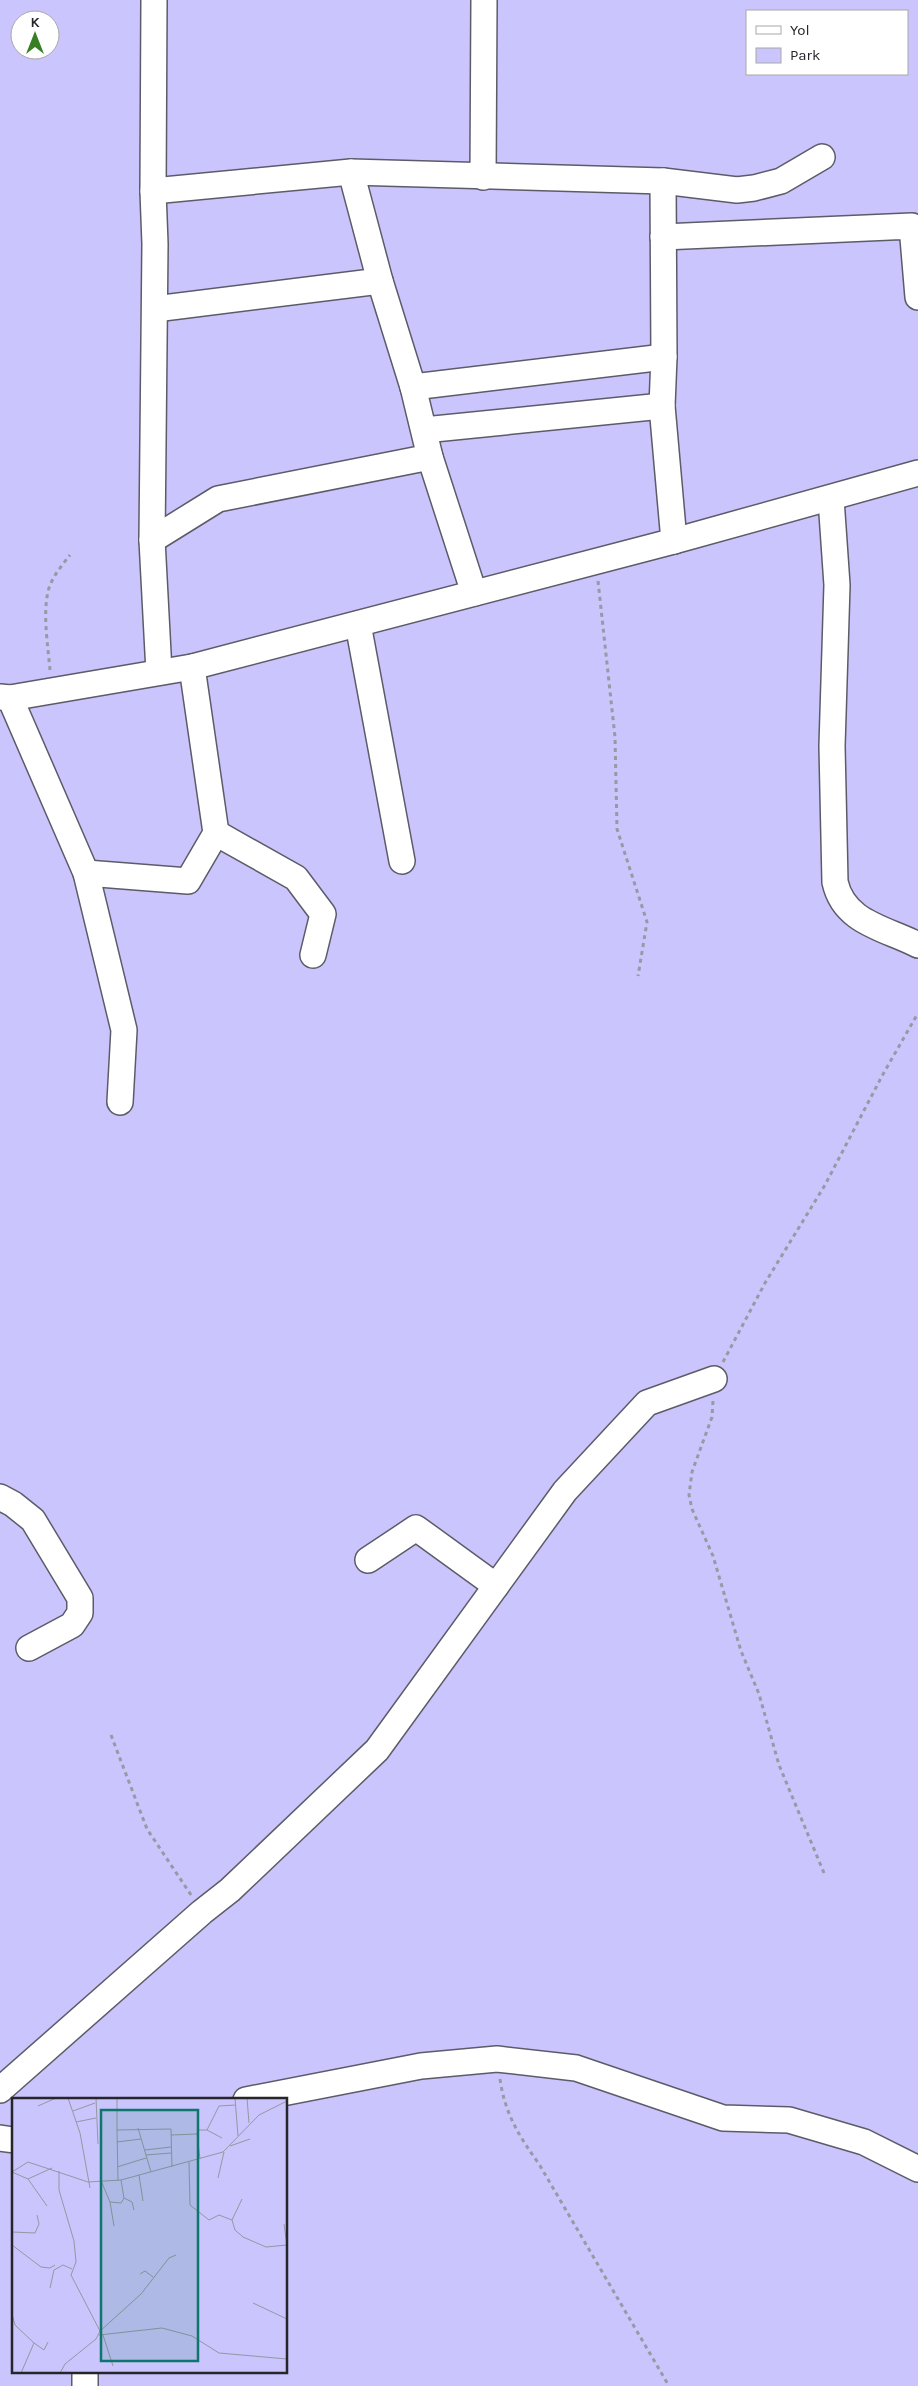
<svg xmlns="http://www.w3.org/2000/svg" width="918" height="2386" font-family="Karla,sans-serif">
  <rect width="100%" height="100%" fill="#e2e1f1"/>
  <path fill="#cac5fc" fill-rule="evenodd" d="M0 0H918V2386H0ZM747 11H907V74H747ZM20 20H50V50H20ZM14 2100H286V2372H14Z"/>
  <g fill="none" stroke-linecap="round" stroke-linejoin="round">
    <g stroke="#5c5b68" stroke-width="28">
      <g id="minor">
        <polyline points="351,172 380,281 413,387 430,457 474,593"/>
        <polyline points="483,177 484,0"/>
        <polyline points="663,181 664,357 662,406 674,541"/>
        <polyline points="153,191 154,0"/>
        <polyline points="663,237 912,226 918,297"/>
        <polyline points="155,309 380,281"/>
        <polyline points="413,387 664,357"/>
        <polyline points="424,430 662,406"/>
        <path d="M831 499 837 585 832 746 835 882C844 923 885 928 918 945"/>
        <polyline points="152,540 218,499 430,457"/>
        <polyline points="358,624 402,861"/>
        <polyline points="159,672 152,540 155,244 153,191 351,172 663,181 737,190 754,188 781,181 822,157"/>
        <polyline points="0,697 10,698 192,667 674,541 918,473"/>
        <polyline points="10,698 86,873 124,1030 120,1102"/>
        <polyline points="216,833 296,878 323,914 313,955"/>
        <polyline points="86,873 188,881 216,833 192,667"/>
        <polyline points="0,1497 13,1504 33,1520 80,1598 80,1613 72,1625 29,1648"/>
        <polyline points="368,1560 416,1528 496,1586"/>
        <polyline points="0,2090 202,1912 230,1890 377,1750 565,1491 647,1403 714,1379"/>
        <polyline points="246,2100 421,2066 497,2059 576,2068 723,2118 789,2120 864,2142 918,2169"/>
        <polyline points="0,2138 14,2140"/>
        <polyline points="85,2386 85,2372"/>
      </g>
    </g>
    <g stroke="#9998a4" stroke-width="3" stroke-dasharray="4 4" stroke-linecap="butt">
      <polyline points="598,581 615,737 617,829 647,922 638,976"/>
      <path d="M50 670C48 646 42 611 49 588 53 576 62 565 70 555"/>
      <polyline points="723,1362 765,1283 825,1185 882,1076 918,1013"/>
      <polyline points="713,1401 712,1417 692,1472 689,1495 692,1509 713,1556 741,1651 759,1694 779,1765 824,1873"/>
      <polyline points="111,1735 147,1829 191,1895"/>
      <path d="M500 2079C505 2114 519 2136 539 2164L669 2386"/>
    </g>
    <use href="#minor" stroke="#fff" stroke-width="25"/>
  </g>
  <g transform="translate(12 2098)">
    <rect width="275" height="275" fill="#e2e1f1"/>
    <path d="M0 0H275V275H0Z" fill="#cac5fc"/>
    <path fill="none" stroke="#9796a2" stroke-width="1" d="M56 0 68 35 78 90M84 0 86 46M223 0 226 38M235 0 237 25M26 8 44 0M61 13 83 5M64 24 84 20M126 30 139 74M105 32V0M195 32 207 8 224 7M185 36 187 32H195L210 40M159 37 185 36 188 61M105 44 129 41M218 48 238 41M133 52 159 49M134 57 159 55M177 64 178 107 197 122 207 117 220 122M105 69 134 60M47 73V92L62 143 64 164 59 177 88 233 84 241 53 266 48 275M0 74 16 64 76 84 109 82 211 54 247 17 275 3M0 74 16 81 35 108M127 77 131 103M206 80 212 54M16 81 40 70M106 83 105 32 159 31 160 69M90 85 98 104 102 128M112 100 120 104 122 112M230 101 220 122 223 132 231 139 254 149 275 147 272 126M98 104 109 105 112 100 109 82M0 134 23 135 27 126 25 117M0 147 29 169 38 170 43 167M128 176 133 173 141 179M38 190 42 172 51 167 60 171M241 205 275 221M0 216 3 227 22 245 32 252 36 244M88 233 129 196 157 160 164 157M87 237 150 230 180 238 207 255 275 261M91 237 101 268M9 275 22 245"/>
    <path fill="#0f766e" fill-opacity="0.15" stroke="#0f766e" stroke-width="2.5" d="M89 12H186V263H89Z"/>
    <rect width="275" height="275" fill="none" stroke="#26252b" stroke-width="2.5"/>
  </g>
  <rect x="746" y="10" width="162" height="65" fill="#ffffff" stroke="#a8a8aa"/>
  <rect x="756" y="26" width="25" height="8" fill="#ffffff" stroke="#a8a8aa"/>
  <text x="790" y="35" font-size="15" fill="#26252b">Yol</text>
  <rect x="756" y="48" width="25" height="15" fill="#cac5fc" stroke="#a8a8aa"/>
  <text x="790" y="60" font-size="15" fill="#26252b">Park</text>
  <g transform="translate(35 35)"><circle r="24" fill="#ffffff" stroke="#a8a8aa"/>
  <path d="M0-4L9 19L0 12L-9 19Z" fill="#387e22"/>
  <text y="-8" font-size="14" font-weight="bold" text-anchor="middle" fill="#26252b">K</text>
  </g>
</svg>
